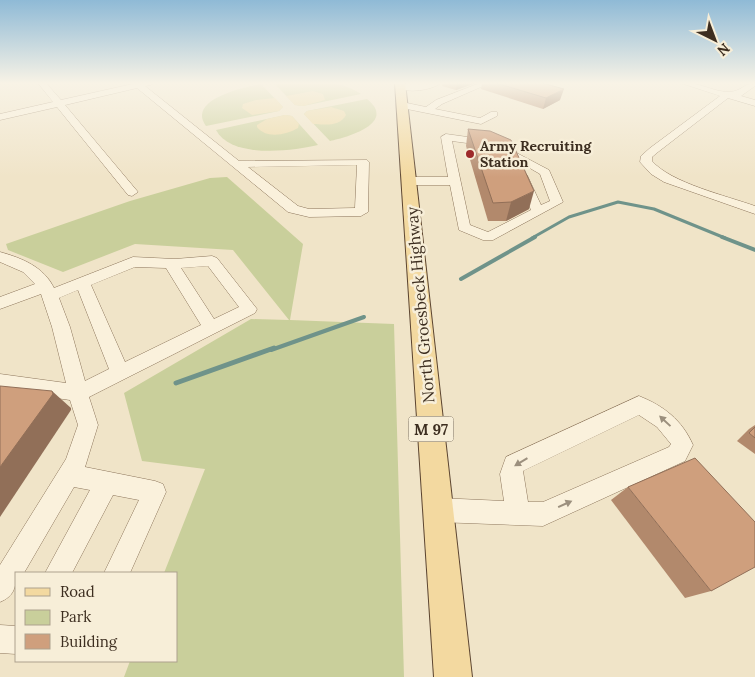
<svg xmlns="http://www.w3.org/2000/svg" width="755" height="677" font-family="Lora,serif">
  <rect width="100%" height="100%" fill="#f0e4c8"/>
  <g fill="#c9cf9b">
    <path d="M274 83C301 80 338 78 361 94L303 106 295 105Z"/>
    <path d="M261 84 283 107 279 111 206 126C186 99 246 87 261 84Z"/>
    <path d="M367 99C397 123 348 137 330 141L304 114 307 111Z"/>
    <path d="M285 115 292 116 318 145C292 151 231 159 216 130Z"/>
    <polygon points="227,177 303,244 290,320 394,324 404,677 124,677 130,661 176,661 176,573 164,573 205,469 142,461 124,393 251,319 289,320 233,250 135,244 63,272 8,250 6,244 130,201 210,178"/>
  </g>
  <g fill="#ecd9a5">
    <polygon points="313,91 323,94 325,100 303,106 295,105 286,96"/>
    <polygon points="275,98 283,107 279,111 252,115 242,108 243,104 256,100"/>
    <path d="M331 107 344 111 346 115C340 126 327 125 316 124H313L304 114 307 111Z"/>
    <path d="M285 115 292 116 299 124 298 128C286 135 266 139 257 127V125L267 119Z"/>
  </g>
  <g fill="none" stroke-linecap="round" stroke-linejoin="round">
    <polyline stroke="#6f938a" stroke-width="3" points="532,238 569,217 618,202 654,209 725,238"/>
    <g stroke="#6f938a" stroke-width="4">
      <polyline points="722,237 755,250"/>
      <polyline points="461,279 535,237"/>
      <polyline points="271,350 364,317"/>
    </g>
    <polyline stroke="#6f938a" stroke-width="5" points="176,383 274,348"/>
    <g stroke="#8d765c" stroke-width="1">
      <g id="minor">
        <path d="M38 83H46L61 100 137 83H152L151 85 145 86 239 161 367 160 369 162 368 212 361 216 309 217 288 212 137 88 65 105 138 192 132 196 128 195 57 107 0 120V114L53 102ZM357 165 355 208 309 209 298 206 248 167Z"/>
        <path d="M429 83H441C432 90 407 94 397 87L401 84Z"/>
        <polygon points="480,83 490,83 442,104 435,109 480,118 491,112 497,112 497,116 481,124 402,108 397,105 402,102 426,107 436,100"/>
        <path d="M681 83C698 81 712 92 729 92 740 92 745 83 755 83V86L741 96 755 100V106L728 98 658 152 652 157V161C671 183 727 196 755 206V214L664 182 651 174 640 162 641 156 650 148 720 96Z"/>
        <polygon points="446,134 489,140 494,143 489,146 452,141 470,225 488,232 531,210 517,177 519,175 527,175 541,205 550,201 540,174 509,156 508,154 509,152 513,151 549,170 563,202 493,240 483,240 459,230 450,185 409,185 403,181 409,177 448,177 441,137"/>
        <path d="M0 252C22 258 44 267 54 288L133 257 175 259 212 256 217 258 257 309 255 313 89 397 98 425 85 467 155 481 163 484 166 492 130 573H104L139 500 113 495 72 573H45L90 490 74 487 24 573H16C16 588 14 596 0 602V565L66 459 78 425 70 400 0 390V374L66 383 52 327 41 294 0 309V297L35 284 23 272 0 262ZM208 266 239 307 214 319 181 268ZM135 267 166 268 201 325 125 362 91 285ZM78 290 109 369 85 381 70 327 59 298Z"/>
        <path d="M639 396C664 406 682 420 693 445L685 461 543 526 438 522 430 518 426 510 430 502 438 498 504 501 500 474 506 457ZM639 415 657 427 671 444 669 447 543 502H528L523 471Z"/>
        <polygon points="0,625 16,626 16,654 0,653"/>
      </g>
    </g>
    <g stroke="#5b4430" stroke-width="2">
      <polygon id="major" points="395,83 405,83 472,677 434,677"/>
    </g>
    <use href="#minor" fill="#faf1dc" fill-rule="evenodd"/>
    <use href="#major" fill="#f3d9a0" fill-rule="evenodd"/>
  </g>
  <g fill="#b2896c">
    <polygon points="443,83 476,83 456,90 442,86"/>
    <polygon points="482,83 542,83 560,100 543,109 481,89"/>
    <polygon points="468,129 529,209 506,221 488,221 466,146"/>
    <polygon points="755,425 755,454 737,441 749,429"/>
    <polygon points="628,487 711,591 685,598 611,500"/>
  </g>
  <g fill="#916f58">
    <polygon points="457,83 476,83 456,90"/>
    <polygon points="564,89 560,100 543,109 546,98"/>
    <polygon points="534,191 529,209 506,221 511,202"/>
    <polygon points="52,391 71,408 71,410 0,517 0,467"/>
  </g>
  <g fill="#cf9f7d" stroke="#916f58">
    <polygon points="496,83 542,83 564,89 546,98"/>
    <polygon points="468,129 490,131 511,140 534,191 511,202 493,203"/>
    <polygon points="0,386 52,391 53,394 0,467"/>
    <polygon points="755,427 755,438 749,433"/>
    <polygon points="695,458 755,522 755,567 711,591 628,487"/>
  </g>
  <defs><path id="oneway-solid" d="M-6-.8H1V-3.2L6.5 0L1 3.2V.8H-6Z" transform="scale(1.25)"/></defs>
  <g fill="#9c907e">
    <use href="#oneway-solid" transform="translate(665 421) rotate(-137)"/>
    <use href="#oneway-solid" transform="translate(521 462) rotate(149)"/>
    <use href="#oneway-solid" transform="translate(565 504) rotate(-24)"/>
  </g>
  <linearGradient id="sky" x2="0" y2="1"><stop stop-color="#8fbad6"/><stop offset="0.47" stop-color="#f8f3e6"/><stop offset="1" stop-color="#f8f3e6" stop-opacity="0"/></linearGradient>
  <rect width="755" height="177" fill="url(#sky)"/>
  <circle fill="#9e2a2b" stroke="#f7eed8" stroke-width="2" cx="470" cy="154" r="5"/>
  <g text-anchor="middle" dominant-baseline="central" stroke-width="5" stroke-linejoin="round" paint-order="stroke">
    <g font-size="14" font-weight="bold" fill="#3d2e20" stroke="#f7eed8" text-anchor="start">
      <text x="480" y="146">Army Recruiting<tspan x="480" dy="16">Station</tspan></text>
    </g>
    <rect fill="#f7eed8" stroke="#756857" stroke-width="1" x="408.5" y="416.5" width="45" height="25" rx="4"/>
    <g font-size="15" font-weight="bold" fill="#3d2e20">
      <text x="431" y="429">M 97</text>
    </g>
    <g font-size="16" fill="#3d2e20" stroke="#f7eed8">
      <text transform="translate(420 305) rotate(-95)">North Groesbeck Highway</text>
    </g>
  </g>
  <rect x="15" y="572" width="162" height="90" fill="#f7eed8" stroke="#ada18e"/>
  <rect x="25" y="588" width="25" height="8" fill="#f3d9a0" stroke="#ada18e"/>
  <text x="60" y="597" font-size="15" fill="#3d2e20">Road</text>
  <rect x="25" y="610" width="25" height="15" fill="#c9cf9b" stroke="#ada18e"/>
  <text x="60" y="622" font-size="15" fill="#3d2e20">Park</text>
  <rect x="25" y="634" width="25" height="15" fill="#cf9f7d" stroke="#ada18e"/>
  <text x="60" y="647" font-size="15" fill="#3d2e20">Building</text>
  <g transform="translate(715 40) rotate(138)" stroke="#f7eed8" stroke-width="4" paint-order="stroke">
  <path d="M0-4L9 19L0 12L-9 19Z" fill="#3d2e20"/>
  <text y="-8" font-size="14" font-weight="bold" text-anchor="middle" fill="#3d2e20">N</text>
  </g>
</svg>
